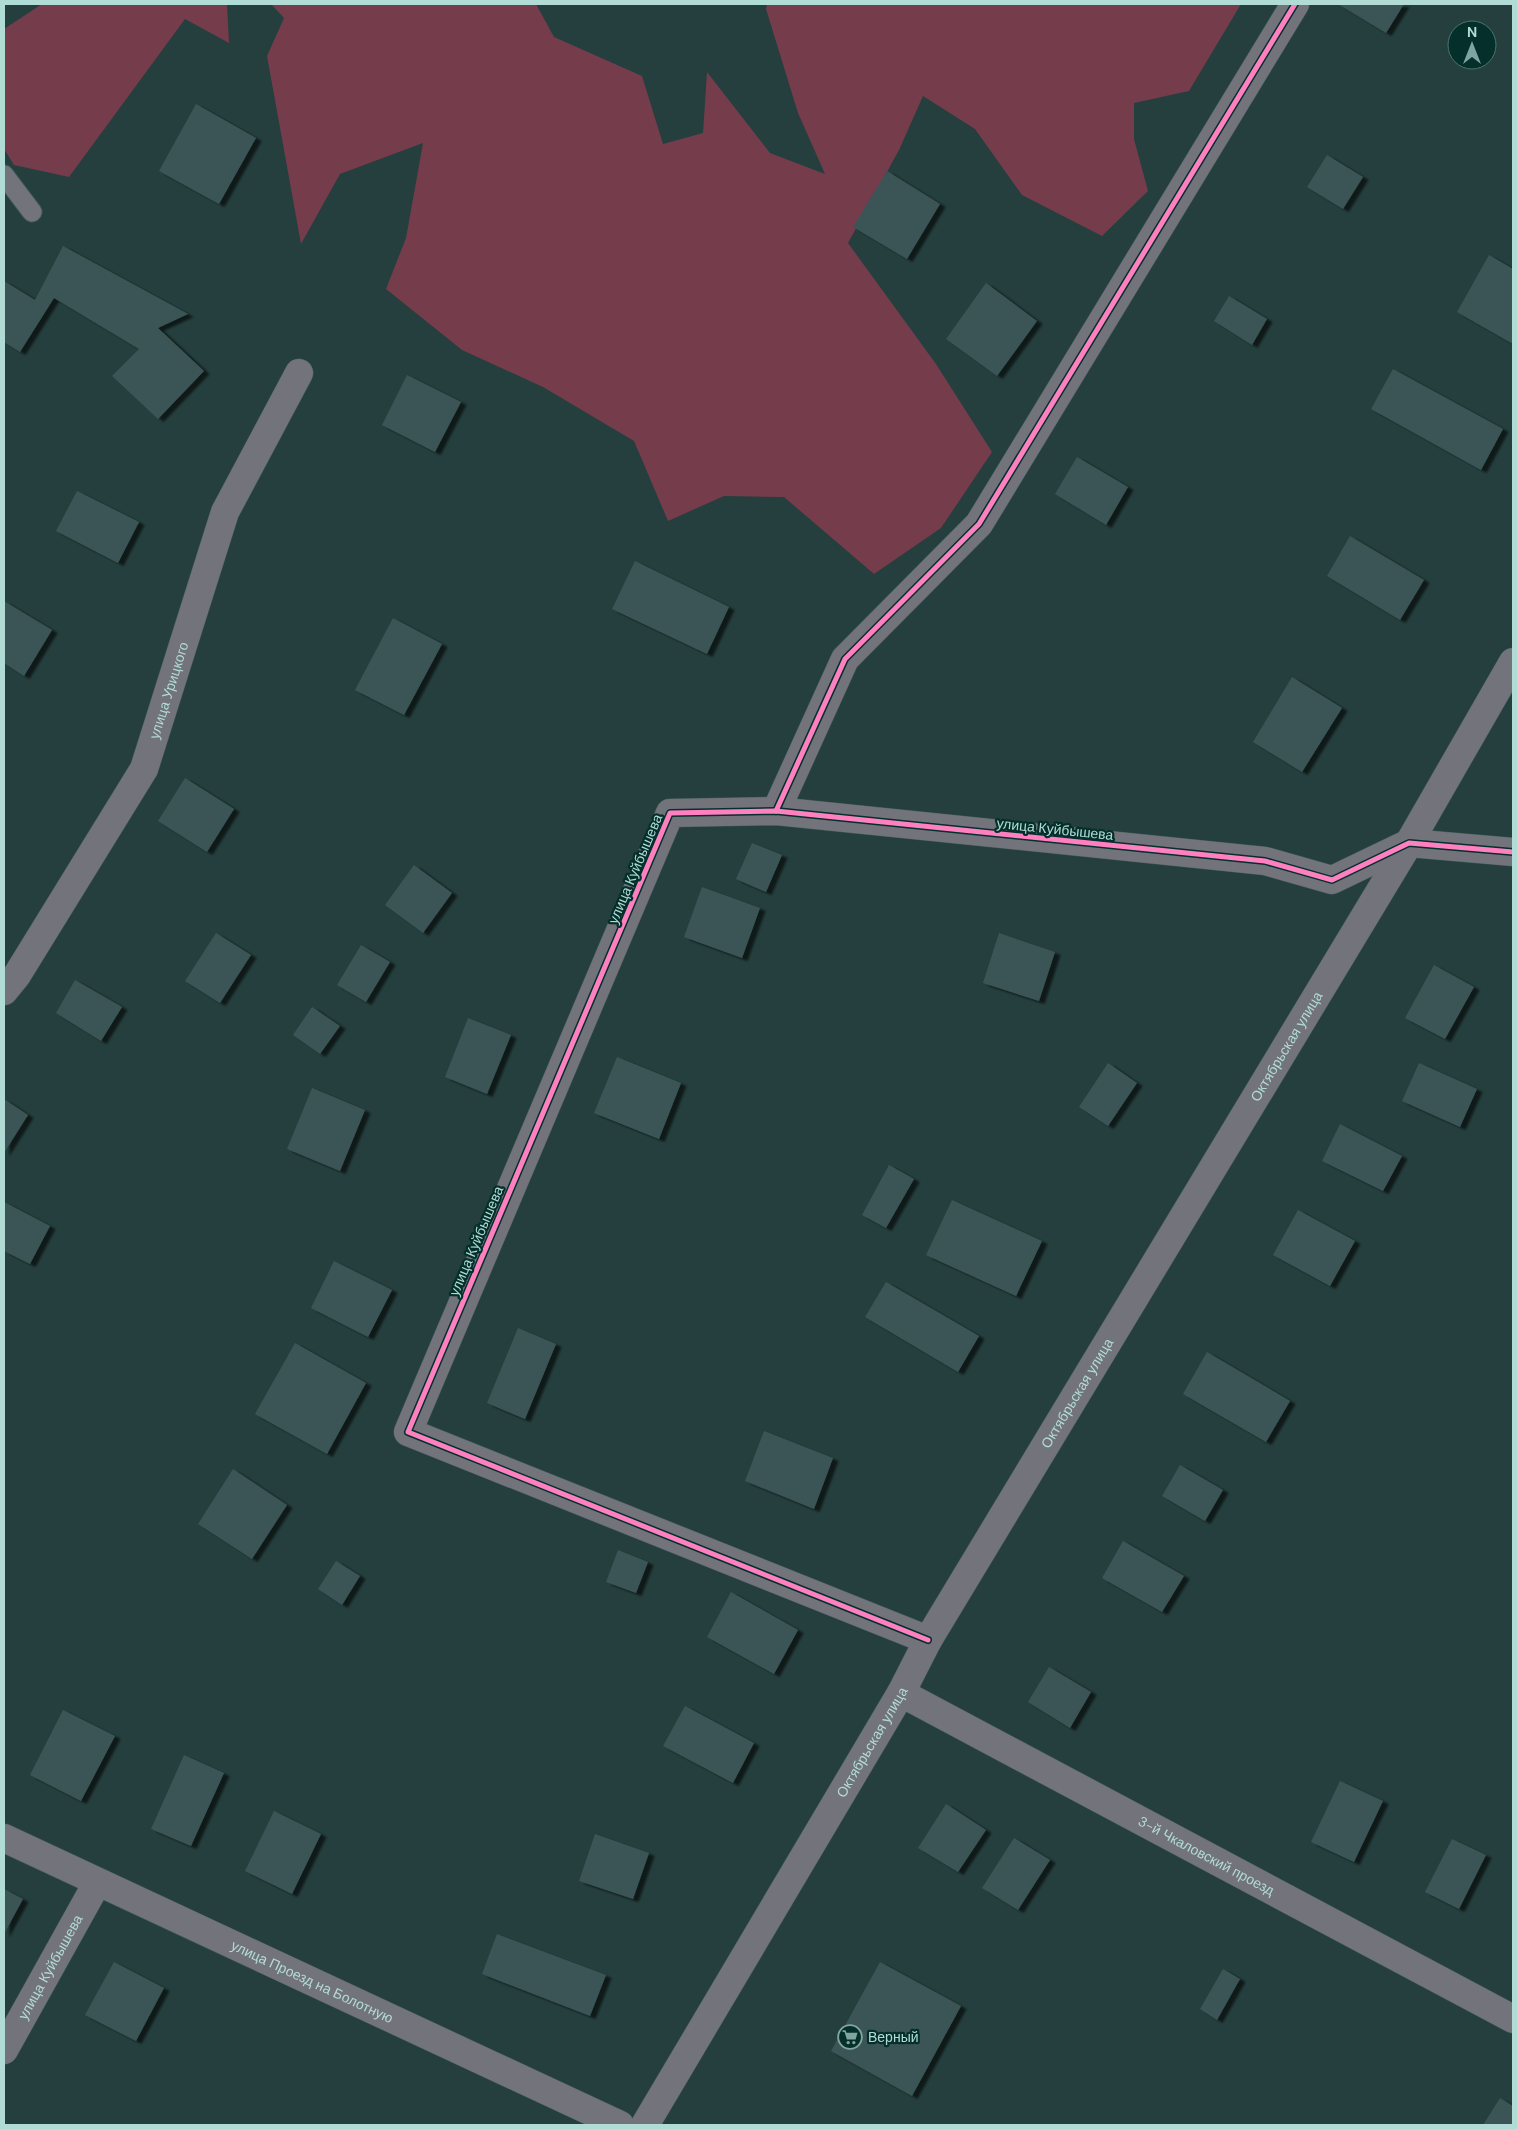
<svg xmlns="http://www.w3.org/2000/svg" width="1517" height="2129" font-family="'DM Sans',sans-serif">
  <defs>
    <filter id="shadow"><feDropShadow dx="5.5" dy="3" stdDeviation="1" flood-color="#0009"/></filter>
  </defs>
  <rect width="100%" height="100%" fill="#243f3d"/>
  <g fill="#753c4b">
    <polygon points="42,4 227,4 229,43 185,19 69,177 14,165 4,149 4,29"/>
    <polygon points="271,4 536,4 554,37 642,76 663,144 703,133 707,72 770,153 825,174 798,113 766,9 767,4 1241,4 1189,91 1134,103 1134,139 1148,191 1102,236 1022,195 975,129 923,96 899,150 848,243 936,364 992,452 941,528 874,574 784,497 724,496 668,521 634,441 543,387 462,350 386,289 406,238 423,143 340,174 301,244 267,56 284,18"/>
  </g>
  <g fill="#3b5556" filter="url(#shadow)">
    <polygon points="1338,4 1404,4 1386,33"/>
    <polygon points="196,104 256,138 219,204 159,171"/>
    <polygon points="1327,155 1363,177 1343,209 1307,187"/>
    <polygon points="887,171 940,204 907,259 853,227"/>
    <polygon points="63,246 188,314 158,328 204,371 158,419 112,376 139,349 54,298 20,352 4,342 4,281 35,300"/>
    <polygon points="1489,255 1513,269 1513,344 1457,312"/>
    <polygon points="986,283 1037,321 997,376 946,339"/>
    <polygon points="1229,296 1267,319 1252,345 1214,321"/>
    <polygon points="1393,369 1503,429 1481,470 1371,409"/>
    <polygon points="407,375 461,402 435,452 382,425"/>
    <polygon points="1077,457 1128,487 1106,525 1055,494"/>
    <polygon points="77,491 139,522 118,563 56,531"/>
    <polygon points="1350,536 1424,580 1400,620 1327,576"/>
    <polygon points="635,561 729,607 707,654 612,609"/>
    <polygon points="4,601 52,630 24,676 4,663"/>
    <polygon points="393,618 442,644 404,715 355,690"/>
    <polygon points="1292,677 1342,708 1302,772 1253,742"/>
    <polygon points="185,778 234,809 207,852 158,821"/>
    <polygon points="752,843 782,855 766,892 736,879"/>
    <polygon points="414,865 452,893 423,933 385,905"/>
    <polygon points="702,887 760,908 742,958 684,937"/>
    <polygon points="216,933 251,955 220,1003 185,981"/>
    <polygon points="999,933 1055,952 1039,1001 983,983"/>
    <polygon points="361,945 390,962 366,1002 337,985"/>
    <polygon points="1434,965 1474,987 1445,1039 1405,1018"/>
    <polygon points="75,980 122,1007 101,1041 56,1013"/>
    <polygon points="312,1007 340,1026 320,1054 293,1035"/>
    <polygon points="468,1018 511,1035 487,1094 445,1077"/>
    <polygon points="617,1057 681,1083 659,1139 594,1113"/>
    <polygon points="1108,1063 1137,1083 1108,1126 1079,1107"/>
    <polygon points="1419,1063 1477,1089 1460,1127 1402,1101"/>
    <polygon points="312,1088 365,1110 340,1171 287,1149"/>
    <polygon points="4,1099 28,1115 4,1153"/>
    <polygon points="1340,1124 1402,1156 1383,1191 1322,1161"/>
    <polygon points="889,1165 914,1179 886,1228 862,1215"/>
    <polygon points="952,1200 1042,1241 1016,1296 926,1255"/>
    <polygon points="4,1202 50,1226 30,1264 4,1251"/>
    <polygon points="1298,1210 1355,1241 1330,1286 1273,1255"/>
    <polygon points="334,1261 392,1290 368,1337 311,1308"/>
    <polygon points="886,1282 979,1336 958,1372 865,1317"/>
    <polygon points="518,1328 556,1344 525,1419 487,1403"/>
    <polygon points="295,1343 366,1383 327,1454 255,1414"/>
    <polygon points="1207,1352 1290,1401 1266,1442 1183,1394"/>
    <polygon points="764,1431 833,1458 814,1509 745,1481"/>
    <polygon points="1180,1465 1223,1490 1205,1521 1162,1496"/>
    <polygon points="233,1469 287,1505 252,1559 198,1524"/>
    <polygon points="1123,1541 1184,1576 1162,1612 1102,1578"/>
    <polygon points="618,1550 648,1562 636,1593 606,1582"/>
    <polygon points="336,1561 360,1576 342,1605 318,1589"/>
    <polygon points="731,1592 798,1630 774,1674 707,1637"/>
    <polygon points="1049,1667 1091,1692 1070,1728 1028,1702"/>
    <polygon points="685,1706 754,1743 733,1783 663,1746"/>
    <polygon points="63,1710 115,1736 81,1801 30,1775"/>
    <polygon points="184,1755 224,1773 191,1846 151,1829"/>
    <polygon points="1340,1781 1383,1801 1354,1862 1311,1842"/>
    <polygon points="946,1804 986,1830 958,1872 918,1848"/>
    <polygon points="274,1811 321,1834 292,1894 245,1871"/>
    <polygon points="595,1834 649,1853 633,1899 579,1881"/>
    <polygon points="1014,1838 1050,1860 1018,1910 982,1888"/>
    <polygon points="1452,1839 1486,1855 1459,1909 1425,1892"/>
    <polygon points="4,1889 23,1899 4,1934"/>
    <polygon points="497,1934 606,1975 590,2016 482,1974"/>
    <polygon points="114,1962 164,1988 136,2041 85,2015"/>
    <polygon points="880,1962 961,2006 912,2096 831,2051"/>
    <polygon points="1223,1969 1240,1979 1217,2020 1200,2009"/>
    <polygon points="1500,2098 1513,2106 1513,2125 1483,2125"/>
  </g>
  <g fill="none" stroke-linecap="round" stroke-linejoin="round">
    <g stroke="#435c5a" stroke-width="21">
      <polyline id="service" points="4,175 32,212"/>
    </g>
    <g stroke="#435c5a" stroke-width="29">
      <g id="minor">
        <polyline points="776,811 845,659 979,524 1295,4"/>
        <path id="s1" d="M4 991 17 975 144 769 225 512 299 373"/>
        <polyline points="928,1640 408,1432 670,813 776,811 1265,861 1332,880 1409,843 1513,852"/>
        <path id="s2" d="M901 1693 1513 2019"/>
        <path id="s3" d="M4 1838 620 2125"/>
        <path id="s4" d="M4 2050 97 1883"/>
      </g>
    </g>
    <g stroke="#435c5a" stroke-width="29">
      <g id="tertiary">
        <path id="s5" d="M645 2125 901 1693 928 1640 1409 843 1513 662"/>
      </g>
    </g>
    <use href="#service" stroke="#73747b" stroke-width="19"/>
    <use href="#minor" stroke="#73747b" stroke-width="28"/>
    <use href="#tertiary" stroke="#73747b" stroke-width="28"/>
    <g stroke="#052f2b" stroke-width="8">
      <g id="cycleway">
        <polyline points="776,811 845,659 979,524 1295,4"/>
        <polyline points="928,1640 408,1432 670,813 776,811 1265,861 1332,880 1409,843 1513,852"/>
      </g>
    </g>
    <use href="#cycleway" stroke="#ff80c0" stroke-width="5"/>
  </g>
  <defs>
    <g id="supermarket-ring" transform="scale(1.25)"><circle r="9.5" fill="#052f2b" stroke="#80a5a0" stroke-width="1.5"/><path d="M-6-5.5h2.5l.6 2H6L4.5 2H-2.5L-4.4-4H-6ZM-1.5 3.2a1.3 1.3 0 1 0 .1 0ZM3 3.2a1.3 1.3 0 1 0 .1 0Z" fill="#80a5a0"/></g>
  </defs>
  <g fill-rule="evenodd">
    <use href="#supermarket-ring" x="850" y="2037"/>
  </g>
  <g text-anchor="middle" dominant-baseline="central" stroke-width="4.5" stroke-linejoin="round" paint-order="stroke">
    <g font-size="14" fill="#b1dcd6" stroke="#052f2b">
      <text stroke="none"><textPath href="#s1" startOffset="345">улица Урицкого</textPath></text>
      <text transform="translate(1055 829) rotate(6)">улица Куйбышева</text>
      <text transform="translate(635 869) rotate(-67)">улица Куйбышева</text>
      <text stroke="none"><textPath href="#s5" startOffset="1255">Октябрьская улица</textPath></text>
      <text transform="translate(476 1241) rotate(-67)">улица Куйбышева</text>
      <text stroke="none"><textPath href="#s5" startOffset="850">Октябрьская улица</textPath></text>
      <text stroke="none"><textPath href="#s5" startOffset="445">Октябрьская улица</textPath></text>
      <text stroke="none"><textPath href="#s2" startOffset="346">3-й Чкаловский проезд</textPath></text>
      <text stroke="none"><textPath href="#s4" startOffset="95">улица Куйбышева</textPath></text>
      <text stroke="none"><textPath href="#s3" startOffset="340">улица Проезд на Болотную</textPath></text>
    </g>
    <g font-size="14" fill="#b1dcd6" stroke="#052f2b" text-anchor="start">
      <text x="868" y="2037">Верный</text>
    </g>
  </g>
  <rect width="1517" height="2129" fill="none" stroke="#b1dcd6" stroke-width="10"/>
  <g transform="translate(1472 45)"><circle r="24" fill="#052f2b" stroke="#4a746f"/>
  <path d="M0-4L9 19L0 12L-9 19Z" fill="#80a5a0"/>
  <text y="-8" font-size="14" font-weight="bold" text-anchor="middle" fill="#b1dcd6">N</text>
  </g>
</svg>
